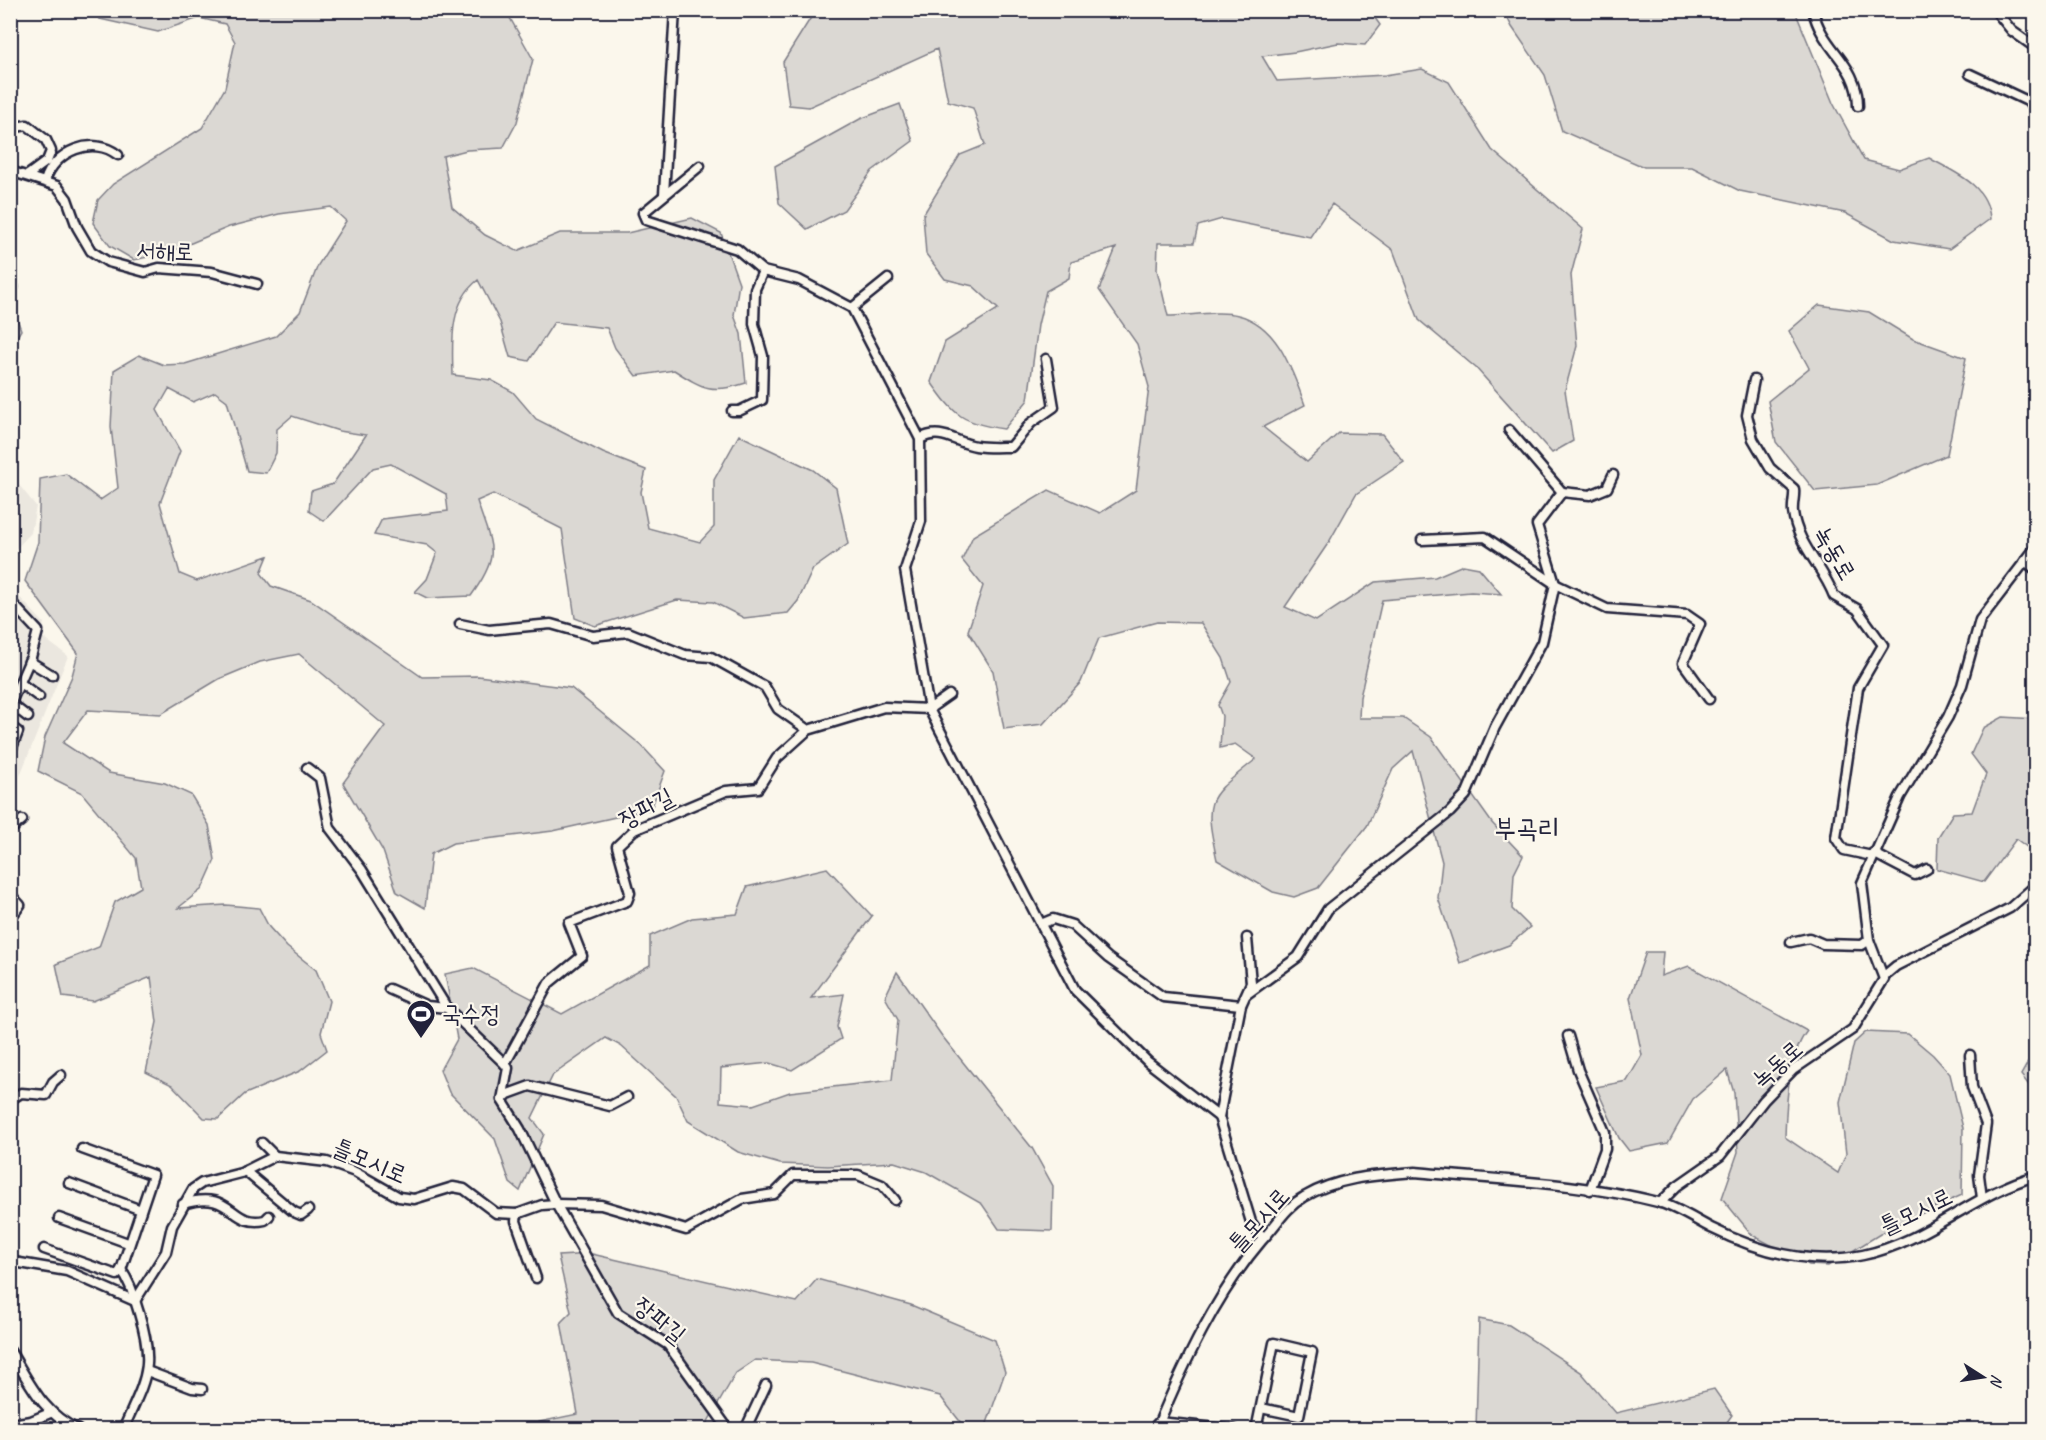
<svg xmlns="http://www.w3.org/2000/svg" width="2046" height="1440" font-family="Caveat,'Poor Story',sans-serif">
  <rect width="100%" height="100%" fill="#fbf7ec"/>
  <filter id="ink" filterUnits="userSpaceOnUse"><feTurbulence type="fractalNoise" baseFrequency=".0167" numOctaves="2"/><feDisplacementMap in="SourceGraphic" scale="12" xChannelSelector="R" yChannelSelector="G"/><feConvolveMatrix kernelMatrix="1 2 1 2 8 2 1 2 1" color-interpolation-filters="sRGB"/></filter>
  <g filter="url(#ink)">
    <g fill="#ebe7df">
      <polygon points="10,474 36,506 31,533 11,554"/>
      <polygon points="11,588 44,623 41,636 68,656 11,798"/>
    </g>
    <g fill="#dbd8d3" stroke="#7e7d87" stroke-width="1.5">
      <path d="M87 10 506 11 533 59 517 122 503 148 467 150 443 156 452 207 485 235 517 251 560 233H627L692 218 721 233 739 283 734 315 741 334 746 383C712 394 704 389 674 370L636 376 615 348 607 328 554 322 529 361 510 357 500 322 478 280C449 303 452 342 453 375L491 380 513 392 536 419 603 453 646 470 641 492 648 528 700 542 714 527V480L739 435 813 470 836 488 848 544 813 569 798 601 788 613 744 618 713 602 677 600 595 626 575 618 562 529 493 494 477 501C492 548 502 553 471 596L427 598 415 592 427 579 437 553 427 545 374 535 382 519 448 511 446 494 391 464 373 468 324 521 309 511 311 491 333 484 366 435 339 431 292 416 277 429 276 453 266 473 247 471 227 401 215 392 193 402 169 389 157 410 180 451 160 503 180 574 197 581 268 556 261 573 271 586 311 600 422 677 478 676 571 688 642 746 665 771 651 809 553 831 453 843 431 854 425 908 397 892 383 851 343 783 385 726 299 654 260 662 219 679 161 714 88 710 63 743 109 773 165 783 191 795 209 825 215 860 202 889 178 908 226 905 259 908 269 927 287 947 316 970 329 1001 321 1033 327 1050 300 1071 245 1094 218 1119 204 1118 172 1085 146 1072 157 1022 151 977 93 1001 63 997 56 964 99 947 115 902 141 887 136 858 82 793 38 771 45 737 72 676 78 653 25 581 38 542 40 479 66 474 100 500 118 488 111 427 114 370 139 355 164 365 185 364 276 336 300 312 318 265 346 221 331 207 279 214 229 227 170 252 134 260 110 246 93 223 98 200 113 184 202 128 225 88 235 42 225 24 199 18 158 32 100 19Z"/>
      <path d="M815 11H1370L1380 25 1365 45 1338 43 1295 52 1262 56 1277 81 1385 75 1422 69 1449 82 1492 150 1583 229 1571 275 1577 346 1565 390 1573 441 1552 453 1476 368 1419 320 1393 250 1332 204 1310 237 1222 219 1198 226 1194 243H1158L1157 270 1168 316C1187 316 1220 310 1238 315 1278 325 1292 370 1305 405L1263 427 1307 462 1339 433 1382 434 1404 462 1356 494 1329 542 1285 607 1316 621 1375 582 1435 577 1463 565 1479 568 1501 594 1471 592 1382 600 1360 697 1359 718H1403L1431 737 1492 823 1523 856 1514 874 1512 909 1530 927 1509 945 1460 963 1438 898 1442 862 1413 751 1393 769 1367 826 1318 888 1294 897 1273 892 1217 860C1203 796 1207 799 1256 759L1235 744 1220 748 1222 716 1218 705 1231 682 1223 658 1201 623 1157 622 1099 638 1081 682 1043 724 1004 729 993 671 968 631 983 586 962 560 973 536 1049 490 1100 513 1136 490 1149 387 1137 344 1099 290 1116 248 1071 262 1069 278 1046 291 1038 325 1028 400 1004 429C962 423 955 416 931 382L945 342 998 309 973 286 945 279 926 254 923 215 960 155 985 145 973 108 948 101 937 49 809 107 789 105 783 62Z"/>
      <path d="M1504 11H1795L1833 103 1864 160 1899 169 1929 158C1956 173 1988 185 1990 219L1949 249 1894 240 1845 213 1740 191 1692 167H1644L1562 131 1545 75 1512 27Z"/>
      <polygon points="900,104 913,141 872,171 844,210 807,229 779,203 775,166 860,119"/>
      <polygon points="11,270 16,273 19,287 14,310 21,330 11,347"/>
      <polygon points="1819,305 1869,312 1913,339 1966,358 1947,455 1877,485 1815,491 1776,442 1768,401 1809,368 1789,331"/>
      <polygon points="2003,717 2035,719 2035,853 2016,839 1984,882 1937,869 1938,837 1953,813 1972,812 1986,774 1971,754 1983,728"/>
      <polygon points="827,868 872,916 811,998 844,994 837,1027 841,1039 792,1070 769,1063 721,1068 720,1102 753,1105 790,1092 892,1080 898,1020 885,997 897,972 942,1036 1032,1148 1053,1186 1052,1231 999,1229 982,1204 926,1172 894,1162 828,1166 780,1164 738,1152 688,1121 676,1096 621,1046 606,1038 553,1075 532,1118 544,1134 520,1191 510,1183 495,1139 449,1092 440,1070 457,1039 445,974 473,968 562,1014 650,965 650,936 692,918 737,914 747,887"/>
      <path d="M1646 952H1663L1661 976 1689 966 1807 1031C1788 1055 1786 1106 1785 1137L1838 1173 1846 1154 1840 1102 1854 1043 1866 1032 1908 1034 1933 1055 1950 1074 1963 1128 1962 1195 1890 1228 1828 1266 1809 1265 1752 1235 1722 1198 1738 1152 1734 1093 1727 1070 1693 1099 1668 1143 1629 1151 1619 1138 1596 1087 1627 1081 1642 1055 1630 998Z"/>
      <polygon points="2031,1057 2035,1059 2035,1093 2021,1075"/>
      <polygon points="592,1254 797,1302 817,1279 911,1305 995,1340 1005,1372 985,1429 966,1429 940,1396 811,1363 755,1360 736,1373 706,1425 708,1429 540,1430 539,1422 578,1414 561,1322 571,1312 558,1256"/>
      <polygon points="1479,1319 1509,1325 1581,1372 1616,1413 1714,1389 1732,1415 1722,1429 1476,1429"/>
    </g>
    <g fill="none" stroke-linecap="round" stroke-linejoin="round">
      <g stroke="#22223b" stroke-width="13">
        <g id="street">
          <path d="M1813 10C1822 51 1858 62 1858 106"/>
          <polyline points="1995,10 2012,31 2036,48"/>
          <polyline points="1970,74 2036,105"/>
          <polyline points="10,122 16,127 27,125 46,140 51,151 47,161 28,175"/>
          <polyline points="700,166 643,213 646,220 737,249 763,271 799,280 852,308 920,439 921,521 905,570 929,709 1075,990 1148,1062 1219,1117 1251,1222 1263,1239"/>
          <polyline points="10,171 57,186 67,199 77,227 91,251 108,262 145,272 159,268 212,272 257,284"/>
          <path d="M45 181C54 151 93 135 118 155"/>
          <polyline points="664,194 675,10"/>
          <polyline points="852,308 888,279"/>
          <path d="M1754 380 1747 415 1753 439 1770 468 1794 489C1795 497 1792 504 1793 512 1797 544 1823 567 1834 596L1857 609 1883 645 1858 688 1836 838 1844 850 1872 856"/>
          <polyline points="732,411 739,411 762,400 763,356 754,324 755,289 763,271"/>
          <polyline points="1509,430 1562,492"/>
          <path d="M920 439C941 427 956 443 976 446 987 448 1000 447 1011 447L1031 423 1054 407 1046 359"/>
          <polyline points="1422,540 1485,537 1555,584 1607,609 1687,615 1700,624 1683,663 1709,699"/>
          <polyline points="2025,561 2036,570"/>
          <polyline points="10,601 38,631 31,657 10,705"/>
          <polyline points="460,624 489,630 551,624 593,636 628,632 685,655 711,657 765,687 778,709 808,730 884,707 929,709 949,695"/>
          <polyline points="29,661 52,675"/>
          <polyline points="20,683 39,697"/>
          <polyline points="11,704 28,717"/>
          <polyline points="10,726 18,732 10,753"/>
          <polyline points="307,768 320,778 330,828 362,870 447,1008 505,1064"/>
          <polyline points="10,830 22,820"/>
          <polyline points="1873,853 1915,875 1927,869"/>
          <polyline points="10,894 20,905 10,919"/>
          <polyline points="1041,924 1053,919 1072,925 1108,958 1163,997 1241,1005"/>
          <polyline points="1791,942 1809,938 1823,944 1862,945 1869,940"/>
          <polyline points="1884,976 1896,966 2010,908 2036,885"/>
          <polyline points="389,989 427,1006 447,1008"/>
          <polyline points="1247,994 1298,957 1328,909 1450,812 1466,795 1495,727 1542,642 1555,584 1537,525 1562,492 1590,495 1607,488 1613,475"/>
          <polyline points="1568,1036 1578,1070 1605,1132 1605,1149 1590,1190"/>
          <polyline points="1970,1055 1972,1087 1986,1124 1979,1175 1982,1198"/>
          <polyline points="10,1100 21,1093 46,1095 53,1082 61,1075"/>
          <polyline points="502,1100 508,1094 530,1086 610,1106 627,1097"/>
          <polyline points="1219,1117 1241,1005 1251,983 1247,938"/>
          <polyline points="262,1143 275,1156"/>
          <polyline points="82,1149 153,1175 121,1270"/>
          <polyline points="245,1171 294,1212 301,1215 308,1210"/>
          <polyline points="69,1183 141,1210"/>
          <polyline points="1660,1203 1677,1186 1720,1156 1764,1100 1793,1070 1853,1029 1884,979 1869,940 1862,883 1900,797 1948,717 1962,685 1980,620 2036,547"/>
          <path d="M183 1204C234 1188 229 1228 265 1220L269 1216"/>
          <polyline points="517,1214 516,1221 536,1278"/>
          <polyline points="59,1218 128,1243"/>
          <path d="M44 1249 117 1275 121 1270C131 1283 134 1298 139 1313 156 1369 145 1379 123 1430"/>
          <polyline points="10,1258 14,1262 67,1271 135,1301 166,1252 172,1226 193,1189 202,1183 241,1173 275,1156 327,1162 355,1172 399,1197 414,1199 453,1187 464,1189 496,1213 517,1214 542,1205 556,1204 601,1205 686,1230 742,1199 774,1194 793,1175 858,1175 882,1185 895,1200"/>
          <path d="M10 1351C30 1383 42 1413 78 1430"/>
          <polyline points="147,1371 192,1388 202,1389"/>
          <polyline points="10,1424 31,1421 50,1413"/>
          <polyline points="1156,1425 1159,1422 1235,1430"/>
          <polyline points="729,1430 668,1345 618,1313 556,1204 520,1129 502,1100 508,1068 505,1064 549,983 582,956 569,923 627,901 630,893 617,846 634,830 726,791 758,788 777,758 808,730"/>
          <polyline points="745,1430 766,1385"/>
          <path d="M1156 1430C1184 1363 1216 1294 1263 1239 1277 1224 1286 1207 1304 1197 1338 1177 1377 1175 1415 1172 1495 1180 1579 1182 1658 1202 1676 1207 1694 1219 1711 1228 1759 1252 1810 1266 1863 1255 1927 1242 1974 1193 2036 1176"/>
          <polyline points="1256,1430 1274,1343 1312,1352 1299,1416 1261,1408"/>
        </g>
      </g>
      <use href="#street" stroke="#fbf7ec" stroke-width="8"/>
    </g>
  </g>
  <defs>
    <g id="stadium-pin" transform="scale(1.5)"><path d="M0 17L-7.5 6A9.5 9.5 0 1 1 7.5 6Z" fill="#22223b" stroke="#fbf7ec"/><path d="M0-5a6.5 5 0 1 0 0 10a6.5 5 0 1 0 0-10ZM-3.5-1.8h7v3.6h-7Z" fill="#fff"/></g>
  </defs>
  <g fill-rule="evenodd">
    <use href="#stadium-pin" x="421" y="1014"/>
  </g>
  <g text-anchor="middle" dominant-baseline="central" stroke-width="4.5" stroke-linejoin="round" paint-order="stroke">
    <g font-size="24" fill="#22223b" stroke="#fbf7ec">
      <text transform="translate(165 251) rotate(2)">서해로</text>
      <text transform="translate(1835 553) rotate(60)">녹동로</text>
      <text transform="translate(646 808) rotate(-28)">장파길</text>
      <text transform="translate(1777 1064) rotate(-41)">녹동로</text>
      <text transform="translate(370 1161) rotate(23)">틀모시로</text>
      <text transform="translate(1916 1211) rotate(-26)">틀모시로</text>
      <text transform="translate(1259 1220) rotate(-48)">틀모시로</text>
      <text transform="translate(660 1320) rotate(39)">장파길</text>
    </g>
    <g font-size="24" fill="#22223b" stroke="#fbf7ec" text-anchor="start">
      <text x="442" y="1014">국수정</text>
    </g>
    <g font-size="27" fill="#22223b" stroke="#fbf7ec">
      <text x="1527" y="828">부곡리</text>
    </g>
  </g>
  <rect width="2046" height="1440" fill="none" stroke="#fbf7ec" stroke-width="36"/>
  <rect x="18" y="18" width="2010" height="1404" fill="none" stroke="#22223b" stroke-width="2" filter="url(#ink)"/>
  <g transform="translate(1983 1377) rotate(102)" stroke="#fbf7ec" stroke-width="4.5" paint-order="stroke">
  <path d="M0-4.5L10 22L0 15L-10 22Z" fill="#22223b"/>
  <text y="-9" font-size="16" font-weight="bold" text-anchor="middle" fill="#22223b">N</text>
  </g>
</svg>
